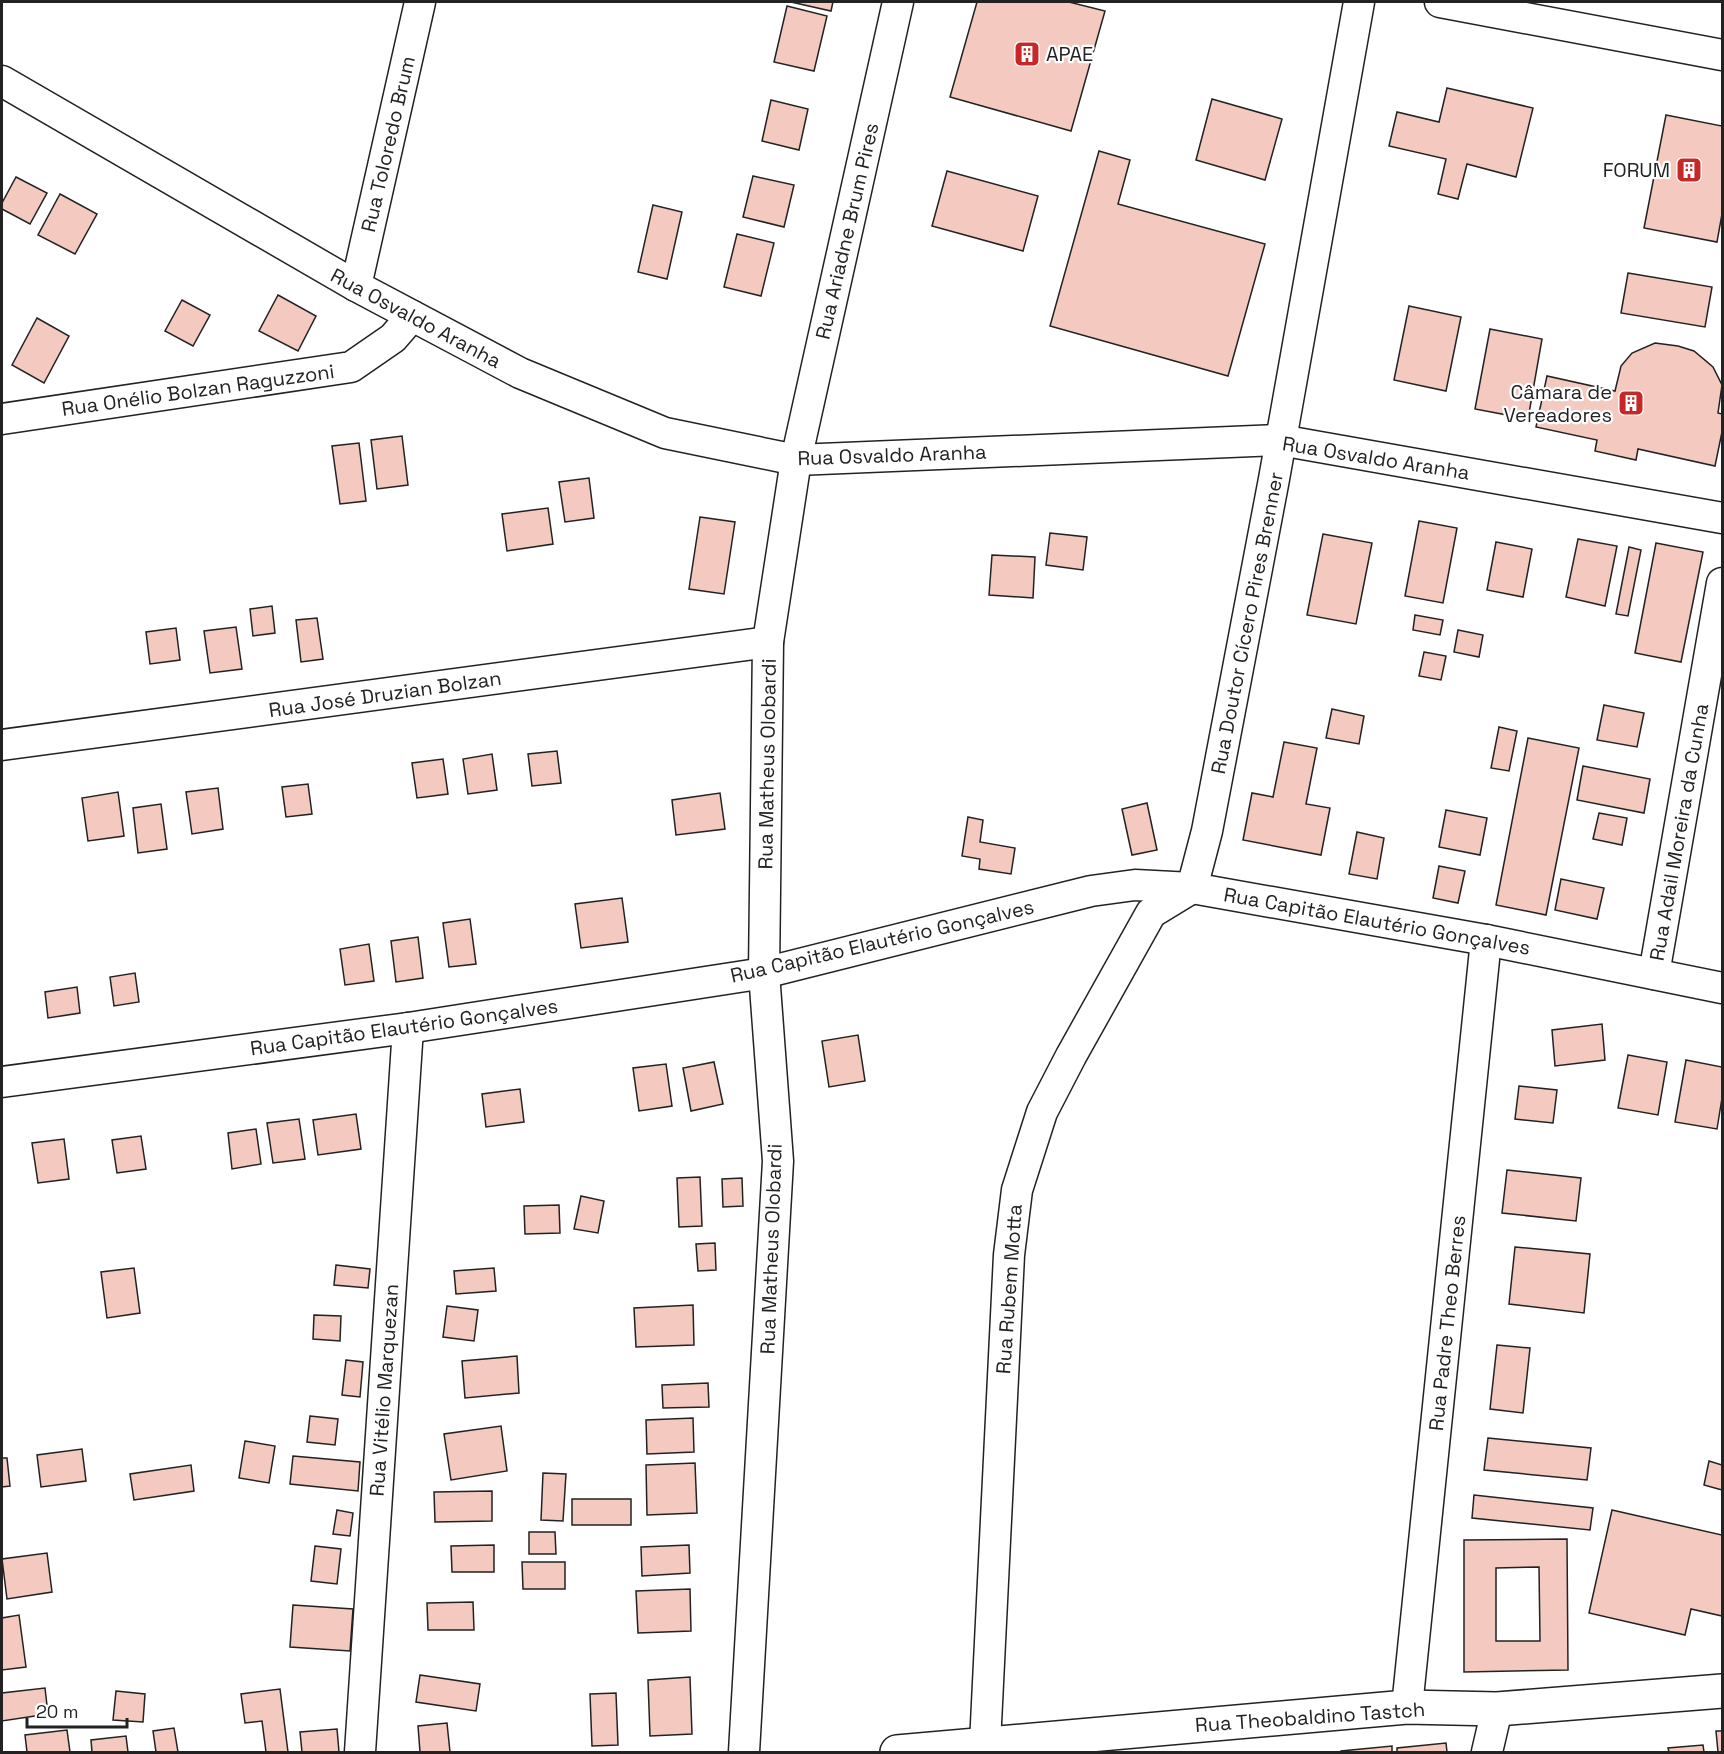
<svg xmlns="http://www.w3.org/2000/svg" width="1724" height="1754" font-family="'Space Grotesk',sans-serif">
  <rect width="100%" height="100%" fill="#fff"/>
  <g fill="#f3c9c0" stroke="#222" stroke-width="1.5" fill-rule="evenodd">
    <polygon points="791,2 833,2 831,11"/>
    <polygon points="977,2 1069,2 1105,11 1071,131 950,97"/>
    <polygon points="787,6 827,16 814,71 774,62"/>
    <polygon points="1447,88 1533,108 1516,177 1467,164 1458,199 1438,194 1446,159 1389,146 1397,112 1439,122"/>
    <polygon points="1212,99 1282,119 1265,180 1196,160"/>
    <polygon points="771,100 808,109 799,150 762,141"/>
    <polygon points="1666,115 1722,126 1722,214 1717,242 1644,228"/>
    <polygon points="1099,151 1130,160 1118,204 1265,244 1228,376 1050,326"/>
    <polygon points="947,171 1038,196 1023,251 932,226"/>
    <polygon points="753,176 794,185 784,227 743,217"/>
    <polygon points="16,177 47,193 30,224 2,209 2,203"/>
    <polygon points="60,194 97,214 75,254 38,235"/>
    <polygon points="653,205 682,212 667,279 638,272"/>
    <polygon points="737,234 774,243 761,296 724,287"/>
    <polygon points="1628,273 1712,287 1705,327 1621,313"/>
    <polygon points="278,295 316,316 298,351 259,331"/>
    <polygon points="182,300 210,315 193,346 165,331"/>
    <polygon points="1409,306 1461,317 1446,391 1394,380"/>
    <polygon points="37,318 69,336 44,383 12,365"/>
    <polygon points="1490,329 1542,339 1528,419 1475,409"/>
    <polygon points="1655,343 1678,346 1694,351 1713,367 1722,385 1718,413 1722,414 1722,432 1715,466 1638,449 1636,460 1595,451 1597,440 1536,427 1547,376 1615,391 1621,366 1632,353"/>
    <polygon points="402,436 408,485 377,489 371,440"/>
    <polygon points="359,443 366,501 340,504 332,446"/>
    <polygon points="589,478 594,518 565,522 559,482"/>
    <polygon points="548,508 553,544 507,551 502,514"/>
    <polygon points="700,517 735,522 724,594 689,589"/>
    <polygon points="1419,521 1457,528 1443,603 1405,596"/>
    <polygon points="1050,533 1087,537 1083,570 1046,565"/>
    <polygon points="1323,534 1372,543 1356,624 1307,615"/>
    <polygon points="1578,539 1617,546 1605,606 1566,597"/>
    <polygon points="1496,542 1532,549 1523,597 1487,590"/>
    <polygon points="1656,543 1703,552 1681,662 1635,653"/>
    <polygon points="1629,547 1641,550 1628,616 1616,614"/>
    <polygon points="992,555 1035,557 1033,598 989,595"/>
    <polygon points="272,606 275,633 253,636 250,609"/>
    <polygon points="1415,615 1443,620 1440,635 1413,630"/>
    <polygon points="317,618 323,659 301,662 296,620"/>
    <polygon points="236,627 242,669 210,673 204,631"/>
    <polygon points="176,628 180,660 150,664 146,632"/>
    <polygon points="1458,630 1483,635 1479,657 1454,652"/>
    <polygon points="1424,652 1446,656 1441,680 1419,676"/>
    <polygon points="1604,705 1644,713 1637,747 1597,740"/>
    <polygon points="1332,709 1364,716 1359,744 1326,738"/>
    <polygon points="1499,727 1517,731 1509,771 1491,768"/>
    <polygon points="1528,738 1579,748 1546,915 1496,905"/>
    <polygon points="1284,742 1317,748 1306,804 1330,808 1321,855 1243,840 1252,793 1273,797"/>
    <polygon points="557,751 561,783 532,786 528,754"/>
    <polygon points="492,754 497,790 468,794 463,759"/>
    <polygon points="443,759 448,794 417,798 412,763"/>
    <polygon points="1583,766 1650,779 1644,813 1577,800"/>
    <polygon points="308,784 312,814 286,817 282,787"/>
    <polygon points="218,788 223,829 192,834 186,792"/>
    <polygon points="118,792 124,836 88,841 82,798"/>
    <polygon points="720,793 725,829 676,835 672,800"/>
    <polygon points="1147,803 1157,850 1132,855 1122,809"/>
    <polygon points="161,804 167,849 138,853 133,808"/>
    <polygon points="1446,810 1487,818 1480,855 1439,847"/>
    <polygon points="1599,813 1627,818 1622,845 1593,839"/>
    <polygon points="968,817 983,820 980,842 1015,848 1011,874 979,869 980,859 962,856"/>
    <polygon points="1357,832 1384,838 1377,879 1349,874"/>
    <polygon points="1439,866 1465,871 1458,903 1433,898"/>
    <polygon points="1561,879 1604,888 1597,919 1555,910"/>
    <polygon points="622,898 628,942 581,948 575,904"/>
    <polygon points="470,919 476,964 449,967 443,923"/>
    <polygon points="418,937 423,978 396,982 391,941"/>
    <polygon points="369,944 374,981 345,985 340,949"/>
    <polygon points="135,973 139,1002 114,1006 110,977"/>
    <polygon points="77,987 80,1013 48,1018 45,992"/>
    <polygon points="1602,1024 1605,1060 1555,1066 1552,1030"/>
    <polygon points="858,1035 865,1081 829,1087 822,1041"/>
    <polygon points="1628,1055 1667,1062 1658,1115 1618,1108"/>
    <polygon points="1686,1060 1722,1067 1722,1098 1717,1129 1675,1122"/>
    <polygon points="714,1062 723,1104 691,1111 683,1068"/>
    <polygon points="666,1064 672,1106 639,1111 633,1068"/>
    <polygon points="1519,1086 1557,1090 1553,1123 1515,1119"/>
    <polygon points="520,1089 524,1122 486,1127 482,1094"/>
    <polygon points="356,1114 361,1149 318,1155 313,1120"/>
    <polygon points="299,1119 305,1159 273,1163 267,1123"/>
    <polygon points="256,1129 261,1164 232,1169 228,1133"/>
    <polygon points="141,1136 146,1169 117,1173 112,1140"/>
    <polygon points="64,1139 69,1179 38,1183 32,1143"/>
    <polygon points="1507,1170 1581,1178 1576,1221 1502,1213"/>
    <polygon points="700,1177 702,1226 679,1227 677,1178"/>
    <polygon points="742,1178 743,1206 723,1207 722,1179"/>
    <polygon points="581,1196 604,1201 598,1233 574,1229"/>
    <polygon points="559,1205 560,1233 525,1234 524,1206"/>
    <polygon points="715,1243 716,1270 698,1271 696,1244"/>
    <polygon points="1515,1247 1590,1254 1584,1313 1509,1304"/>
    <polygon points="336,1265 370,1269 368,1288 334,1285"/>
    <polygon points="134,1268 140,1313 107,1318 101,1272"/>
    <polygon points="494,1268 496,1291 456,1294 454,1271"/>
    <polygon points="693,1305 694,1345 636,1347 634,1308"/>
    <polygon points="447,1306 478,1310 474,1341 443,1337"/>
    <polygon points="314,1315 341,1316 340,1341 313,1339"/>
    <polygon points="1497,1345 1530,1348 1523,1413 1490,1409"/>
    <polygon points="517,1356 519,1393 465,1398 462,1361"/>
    <polygon points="346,1360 363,1362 360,1397 342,1395"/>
    <polygon points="708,1383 709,1407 663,1408 662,1385"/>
    <polygon points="310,1416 338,1419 335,1445 307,1442"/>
    <polygon points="693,1418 694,1452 647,1454 646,1420"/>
    <polygon points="501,1426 507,1471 451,1480 444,1434"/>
    <polygon points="1488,1438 1591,1448 1587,1480 1484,1470"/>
    <polygon points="245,1441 275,1446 269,1483 239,1478"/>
    <polygon points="82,1449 86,1481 41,1487 37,1455"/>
    <polygon points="293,1456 360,1462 358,1491 290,1484"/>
    <polygon points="2,1458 7,1458 10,1486 2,1487"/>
    <polygon points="1709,1461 1722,1465 1722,1490 1704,1485"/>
    <polygon points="695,1463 697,1513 647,1515 646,1465"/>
    <polygon points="191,1465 194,1491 134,1500 130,1474"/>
    <polygon points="543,1473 566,1474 563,1521 541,1520"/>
    <polygon points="492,1491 492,1521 435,1522 434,1492"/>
    <polygon points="1474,1495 1593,1508 1590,1530 1472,1518"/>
    <rect x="572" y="1499" width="59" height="26"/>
    <polygon points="337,1510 353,1513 350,1536 333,1534"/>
    <polygon points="1612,1510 1722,1535 1722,1616 1691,1609 1685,1635 1589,1613"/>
    <polygon points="529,1532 555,1532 556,1554 529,1554"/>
    <path d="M1567 1539 1568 1670 1464 1672V1540ZM1539 1567 1540 1641H1496V1568Z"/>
    <polygon points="494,1545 494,1572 452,1572 451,1546"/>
    <polygon points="689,1545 690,1573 642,1576 641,1547"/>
    <polygon points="315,1546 341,1549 337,1584 311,1581"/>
    <polygon points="47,1553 52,1592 7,1599 2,1559"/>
    <polygon points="522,1562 565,1562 565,1589 523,1589"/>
    <polygon points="690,1589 691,1631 638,1633 636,1591"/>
    <polygon points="473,1602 474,1630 428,1630 427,1603"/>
    <polygon points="293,1605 353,1609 350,1651 290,1647"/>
    <polygon points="19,1615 26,1667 2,1670 2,1618"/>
    <polygon points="420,1675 480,1684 476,1711 416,1702"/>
    <polygon points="690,1677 692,1734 650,1736 648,1680"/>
    <polygon points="45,1688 48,1714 2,1721 2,1693"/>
    <polygon points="280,1689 288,1752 266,1752 262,1721 245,1723 241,1694"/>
    <polygon points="116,1691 145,1694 143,1722 113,1720"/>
    <polygon points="616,1693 618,1745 592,1746 590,1694"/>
    <polygon points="447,1723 450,1752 420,1752 418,1726"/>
    <polygon points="174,1728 178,1752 156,1752 153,1731"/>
    <polygon points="337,1729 339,1752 302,1752 300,1732"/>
    <polygon points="67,1730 70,1752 27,1752 25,1735"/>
    <polygon points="1716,1731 1722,1731 1722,1752 1718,1752"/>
    <polygon points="126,1736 128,1752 92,1752 91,1740"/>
    <polygon points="1446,1743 1447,1752 1397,1752 1397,1748"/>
    <polygon points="1703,1745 1704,1752 1669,1752 1668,1748"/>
    <polygon points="1392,1746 1392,1752 1341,1752 1341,1751"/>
  </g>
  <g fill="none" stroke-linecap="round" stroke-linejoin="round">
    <g stroke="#222" stroke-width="33">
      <g id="street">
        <polyline points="1440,2 1722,55"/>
        <polyline points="2,81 356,286 520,373 665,433 796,460 1280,440 1722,518"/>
        <polyline points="356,286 420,2"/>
        <polyline points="2,419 351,367 393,338 412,316"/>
        <polyline points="2,745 768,642"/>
        <polyline points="1192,888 1207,831 1274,479 1359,2"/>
        <polyline points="1654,974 1722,583"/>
        <polyline points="2,1082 408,1028 764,973 1091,891 1135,885 1192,888 1486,940 1722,988"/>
        <polyline points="1407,1707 1486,940"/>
        <polyline points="985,1744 1009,1255 1017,1190 1042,1112 1071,1056 1151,913 1192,888"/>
        <polyline points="360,1752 408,1028"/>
        <polyline points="744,1752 778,1161 764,973 768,642 796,460 898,2"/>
        <polyline points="1487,1752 1497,1709"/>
      </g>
    </g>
    <g stroke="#222" stroke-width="36">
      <polyline id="secondary" points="897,1752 1407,1707 1497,1709 1722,1691"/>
    </g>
    <use href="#street" stroke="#fff" stroke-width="30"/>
    <use href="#secondary" stroke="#fff" stroke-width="33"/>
  </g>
  <defs>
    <g id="building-square" transform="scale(1.35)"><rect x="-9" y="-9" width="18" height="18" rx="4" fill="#c62828" stroke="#fff"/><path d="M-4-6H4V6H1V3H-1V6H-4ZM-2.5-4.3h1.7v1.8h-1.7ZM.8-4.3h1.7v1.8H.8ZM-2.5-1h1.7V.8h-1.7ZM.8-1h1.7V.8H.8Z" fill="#fff"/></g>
  </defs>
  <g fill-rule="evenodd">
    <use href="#building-square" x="1027" y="54"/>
    <use href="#building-square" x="1689" y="170"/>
    <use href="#building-square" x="1631" y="403"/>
  </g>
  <g text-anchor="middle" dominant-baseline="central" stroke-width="4.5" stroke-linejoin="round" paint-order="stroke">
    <g font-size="20" fill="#222" stroke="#fff" text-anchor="end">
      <text x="1046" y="54" text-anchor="start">APAE</text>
      <text x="1670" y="170">FORUM</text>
      <text x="1612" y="392">Câmara de<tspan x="1612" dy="23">Vereadores</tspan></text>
    </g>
    <g font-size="20" fill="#222" stroke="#fff">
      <text transform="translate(388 144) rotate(-77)">Rua Toloredo Brum</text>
      <text transform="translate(847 231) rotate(-77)">Rua Ariadne Brum Pires</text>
      <text transform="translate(416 318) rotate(28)">Rua Osvaldo Aranha</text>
      <text transform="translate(198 390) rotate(-8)">Rua Onélio Bolzan Raguzzoni</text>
      <text transform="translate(892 455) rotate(-2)">Rua Osvaldo Aranha</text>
      <text transform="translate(1376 458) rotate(9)">Rua Osvaldo Aranha</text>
      <text transform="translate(1247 623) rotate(-79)">Rua Doutor Cícero Pires Brenner</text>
      <text transform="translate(385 694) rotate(-8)">Rua José Druzian Bolzan</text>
      <text transform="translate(767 764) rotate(-89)">Rua Matheus Olobardi</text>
      <text transform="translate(1679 832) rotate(-80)">Rua Adail Moreira da Cunha</text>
      <text transform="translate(1377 921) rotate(10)">Rua Capitão Elautério Gonçalves</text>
      <text transform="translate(882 941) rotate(-13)">Rua Capitão Elautério Gonçalves</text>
      <text transform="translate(404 1027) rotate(-8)">Rua Capitão Elautério Gonçalves</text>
      <text transform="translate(771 1249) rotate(-88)">Rua Matheus Olobardi</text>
      <text transform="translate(1009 1289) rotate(-86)">Rua Rubem Motta</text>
      <text transform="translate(1447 1323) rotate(-84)">Rua Padre Theo Berres</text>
      <text transform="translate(384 1390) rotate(-86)">Rua Vitélio Marquezan</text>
      <text transform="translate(1310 1717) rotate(-4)">Rua Theobaldino Tastch</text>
    </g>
  </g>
  <rect width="1724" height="1754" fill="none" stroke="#222222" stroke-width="6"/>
  <path d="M27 1718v9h100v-9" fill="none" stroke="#222222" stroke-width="3"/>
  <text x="36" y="1718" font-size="18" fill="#222222" stroke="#ffffff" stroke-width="4.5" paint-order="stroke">20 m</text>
</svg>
